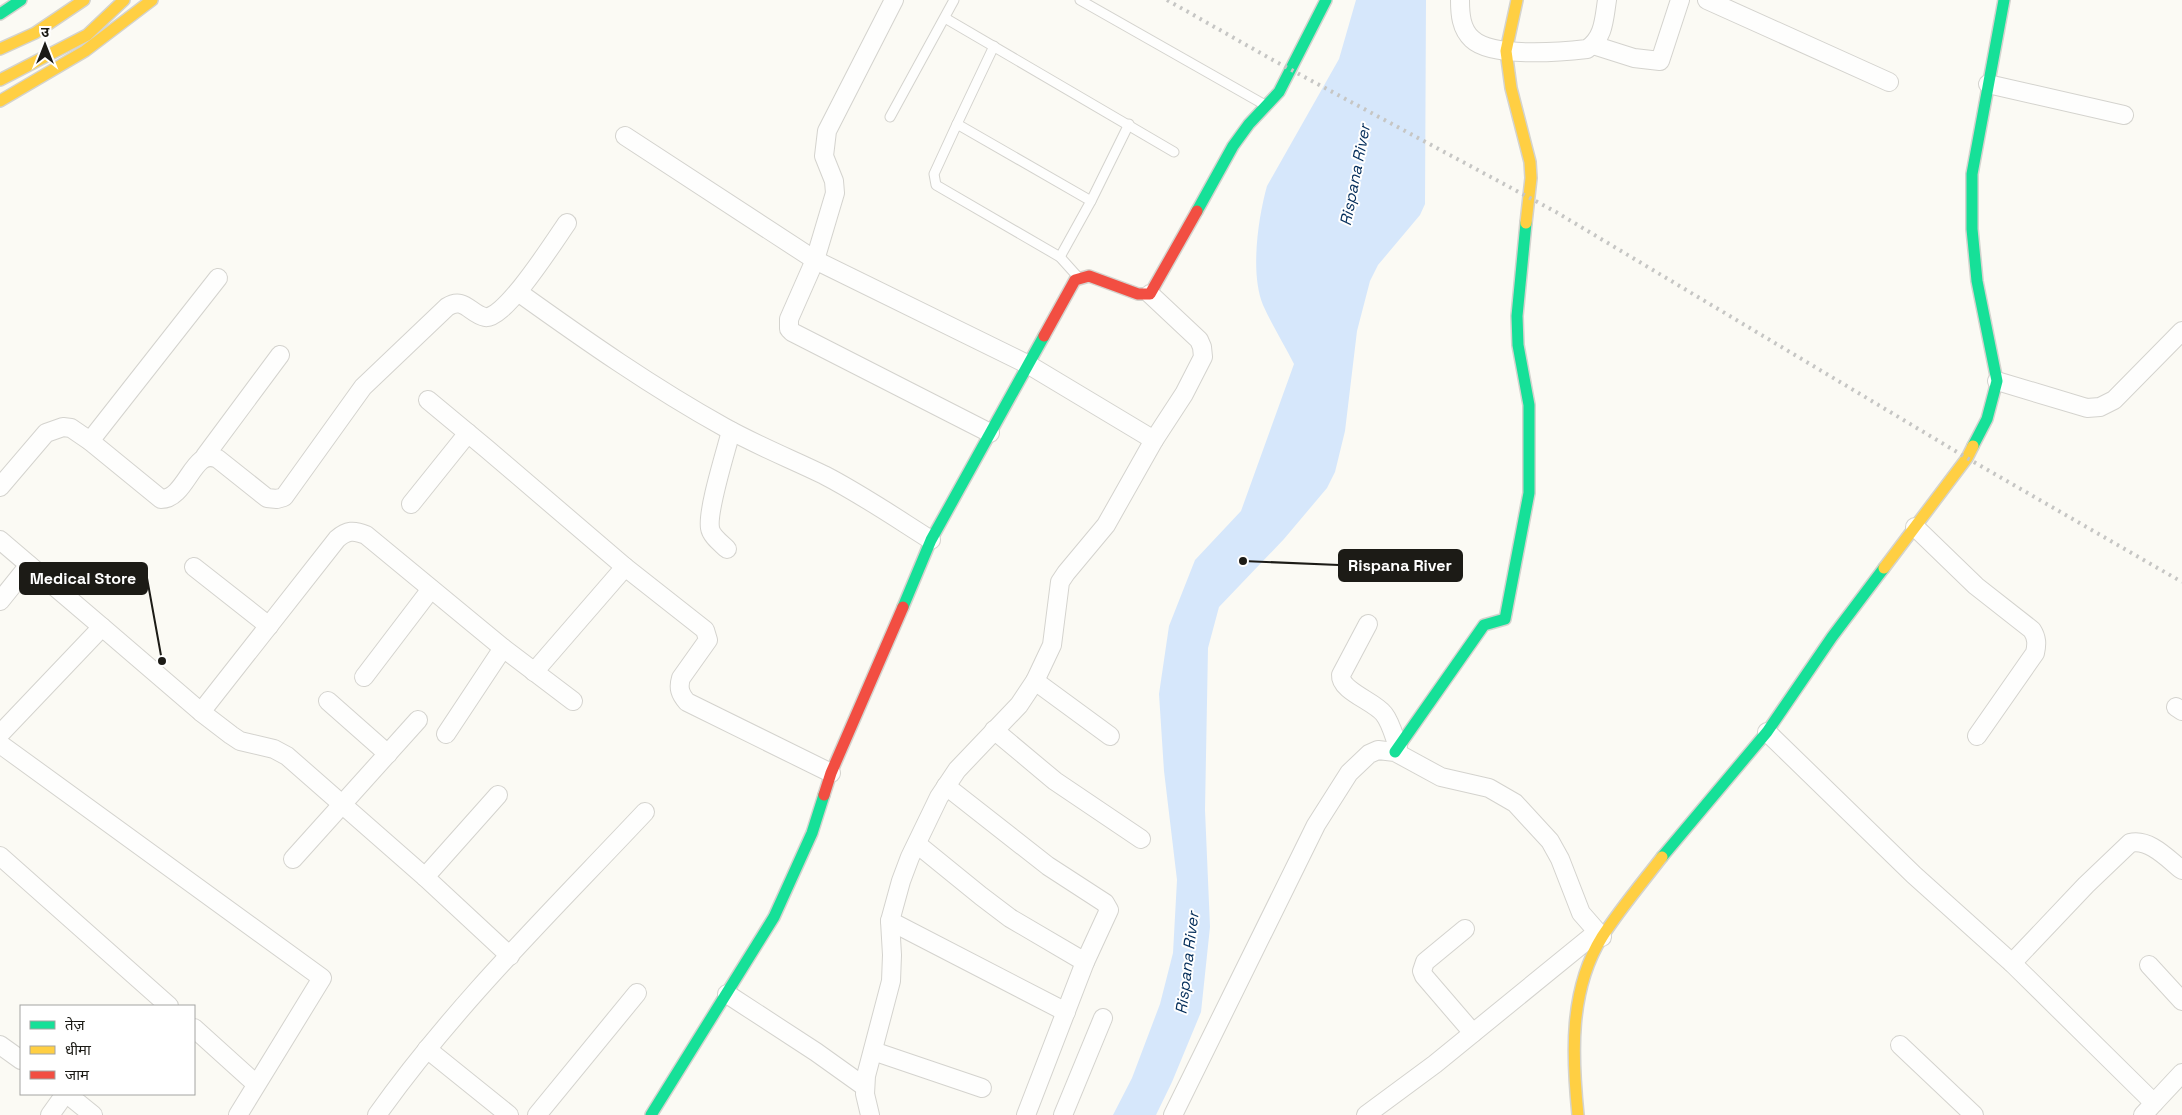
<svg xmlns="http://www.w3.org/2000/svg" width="2182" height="1115" font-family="'Space Grotesk','Noto Sans Devanagari',sans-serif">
  <rect width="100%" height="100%" fill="#fbfaf4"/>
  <path fill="#d6e7fb" d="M1356 0H1426L1425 204 1420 215 1378 265 1370 281 1357 331 1345 431 1335 472 1327 488 1284 539 1219 607 1208 648 1205 810 1210 927 1201 1012 1172 1082 1156 1115H1113L1132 1078 1160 1004 1173 953 1177 880 1164 771 1159 694 1169 626 1195 560 1241 511 1294 364C1284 344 1272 325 1263 305 1250 274 1258 218 1267 186L1339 59Z"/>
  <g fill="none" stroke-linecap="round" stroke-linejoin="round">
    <g stroke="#d4d3ce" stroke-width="11">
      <g id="lane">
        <polyline points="1080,0 1265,105"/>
        <polyline points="945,18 1174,152"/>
        <polyline points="994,46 957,124 1091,201"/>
        <polyline points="890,117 954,0"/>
        <polyline points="957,124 934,174 936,185 1060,257 1078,277"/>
        <polyline points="1060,257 1091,201 1129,124"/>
      </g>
    </g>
    <g stroke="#d4d3ce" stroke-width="20">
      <g id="street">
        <polyline points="894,0 827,131 824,156 834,181 835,193 815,260 789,319 789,329 792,332 990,433"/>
        <path d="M1460 0C1460 14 1461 29 1472 39 1492 58 1561 52 1587 49 1604 38 1604 19 1607 0"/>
        <polyline points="1707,0 1889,82"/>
        <polyline points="1593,45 1634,58 1660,61 1680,0"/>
        <polyline points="1988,84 2124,115"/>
        <polyline points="625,136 815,260 1029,365 1154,440"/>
        <path d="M518 292C585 340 652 387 724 427 756 445 791 459 824 475 861 494 896 518 931 540"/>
        <polyline points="1997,381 2087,408 2100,407 2114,400 2182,331"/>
        <path d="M428 400 487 449 625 567 705 630 708 640 681 678C678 688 680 694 687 702L831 773"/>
        <polyline points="90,441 218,278"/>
        <polyline points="205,456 280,355"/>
        <path d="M0 487 46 433 63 427 71 428 90 441 161 499C187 499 193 446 218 459L267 498 277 499 284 497 363 387 447 307C464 296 470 314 485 317 504 321 555 240 567 223"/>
        <polyline points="411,504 468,433"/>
        <path d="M1915 527 1976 586 2032 630C2037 638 2037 644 2035 653L1977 736"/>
        <polyline points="0,540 102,627"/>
        <path d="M727 549C722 544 711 536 710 528 707 510 726 451 731 431"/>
        <polyline points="194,567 269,626"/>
        <polyline points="0,601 29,565"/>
        <path d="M1368 624 1341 675C1340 691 1374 701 1384 714 1391 723 1394 736 1398 747"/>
        <polyline points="534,672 625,567"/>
        <polyline points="364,677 431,589"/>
        <polyline points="1035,681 1110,736"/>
        <polyline points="328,701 388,754"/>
        <polyline points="2176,707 2182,711"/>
        <path d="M201 712 337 539C347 530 354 530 366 535L503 648 573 701"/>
        <polyline points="994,730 1055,781 1141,839"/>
        <polyline points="1767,732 1914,875 2012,963 2154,1103 2143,1115"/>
        <polyline points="0,734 102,627 201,712 231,735 240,741 274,749 287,756 425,877 510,956"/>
        <polyline points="446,734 503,648"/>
        <polyline points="0,744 322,978 238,1115"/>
        <polyline points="946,786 1048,866 1105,903 1109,910 1085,962 1026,1115"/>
        <polyline points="917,844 981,896 1010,918 1085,962"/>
        <polyline points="0,856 169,1006"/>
        <polyline points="293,859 418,720"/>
        <polyline points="425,877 498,795"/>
        <polyline points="890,921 1066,1012"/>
        <polyline points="1465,929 1425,962 1422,971 1424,976 1473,1033"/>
        <path d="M2012 963 2086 885 2130 843C2149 838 2168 859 2182 870"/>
        <polyline points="2149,965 2182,1001"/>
        <polyline points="727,994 816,1052 865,1087"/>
        <polyline points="194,1028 256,1084"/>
        <polyline points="0,1045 21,1060"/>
        <polyline points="1900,1045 1974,1115"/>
        <polyline points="427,1049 509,1115"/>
        <polyline points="873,1051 982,1088"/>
        <polyline points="67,1094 93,1115"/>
        <polyline points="2154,1103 2182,1073"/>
        <polyline points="50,1115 65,1094"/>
        <path d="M377 1115C455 1005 553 910 645 812"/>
        <polyline points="537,1115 637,993"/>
        <polyline points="870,1115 865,1094 866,1076 891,981 892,955 890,921 901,881 910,857 939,797 957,770 1019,705 1035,681 1052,645 1060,582 1066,573 1106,525 1154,440 1184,394 1203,357 1202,347 1199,340 1150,294"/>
        <polyline points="1063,1115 1103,1018"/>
        <polyline points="1173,1115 1316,825 1349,773 1369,754 1378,750 1395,752 1441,777 1489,788 1515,803 1550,841 1560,859 1581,913 1602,937"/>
        <polyline points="1366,1115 1435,1064 1597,932"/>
      </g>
    </g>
    <g stroke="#d4d3ce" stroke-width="14">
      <g id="fast">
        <polyline points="0,14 21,0"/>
        <polyline points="1197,211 1233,146 1249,124 1279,92 1326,0"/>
        <polyline points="1973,446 1987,419 1997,381 1977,281 1972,229 1972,174 2004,0"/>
        <polyline points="903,607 931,540 1044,336"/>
        <polyline points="1395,752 1484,625 1505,619 1529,493 1529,405 1518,345 1517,316 1526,223"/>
        <polyline points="1662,857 1767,732 1832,637 1884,568"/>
        <polyline points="651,1115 774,917 812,833 824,795"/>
      </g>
    </g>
    <g stroke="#d4d3ce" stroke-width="14">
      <g id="slow">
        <polyline points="1517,0 1506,51 1511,88 1530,162 1531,178 1526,223"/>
        <polyline points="0,49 35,33 84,0"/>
        <polyline points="0,80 87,35 124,0"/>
        <polyline points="0,101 85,51 152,0"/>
        <polyline points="1884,568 1967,458 1973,446"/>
        <path d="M1578 1115C1572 1055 1569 990 1602 937 1620 909 1642 883 1662 857"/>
      </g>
    </g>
    <g stroke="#d4d3ce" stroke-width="14">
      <g id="jam">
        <polyline points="1044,336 1075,280 1089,276 1138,294 1150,294 1197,211"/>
        <polyline points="824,795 831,773 903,607"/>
      </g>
    </g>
    <use href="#lane" stroke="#fefefd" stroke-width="9"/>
    <use href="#street" stroke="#fefefd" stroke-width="18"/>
    <use href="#fast" stroke="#16e098" stroke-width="11"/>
    <use href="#slow" stroke="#ffcf43" stroke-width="11"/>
    <use href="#jam" stroke="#f24e42" stroke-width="11"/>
    <polyline stroke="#c6c6c4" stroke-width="4" stroke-dasharray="2.5 5" stroke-linecap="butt" points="1167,0 1271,59 1556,212 1967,458 2182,582"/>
  </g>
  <g text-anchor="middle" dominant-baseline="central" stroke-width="4" stroke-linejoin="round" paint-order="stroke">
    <g font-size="16" font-style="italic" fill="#032d5a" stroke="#fff">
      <text transform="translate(1355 175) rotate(-79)">Rispana River</text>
      <text transform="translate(1187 963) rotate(-83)">Rispana River</text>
    </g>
  </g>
  <path fill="none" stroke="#1c1b16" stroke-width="2" d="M1243 561L1339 565M162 661L147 578"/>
  <g fill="#1c1b16" stroke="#fff" stroke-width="2">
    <circle cx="1243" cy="561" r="5"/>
    <circle cx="162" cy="661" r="5"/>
  </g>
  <g fill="#1c1b16" stroke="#1c1b16" stroke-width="2">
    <rect x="1339" y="550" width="123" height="31" rx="5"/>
    <rect x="20" y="563" width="127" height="31" rx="5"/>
  </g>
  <g font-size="16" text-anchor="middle" font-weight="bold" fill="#fff">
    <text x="1400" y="571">Rispana River</text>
    <text x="83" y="584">Medical Store</text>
  </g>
  <rect x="20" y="1005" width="175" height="90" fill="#ffffff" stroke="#a4a4a2"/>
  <rect x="30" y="1021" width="25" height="8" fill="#16e098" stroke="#a4a4a2"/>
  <text x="65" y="1030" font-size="15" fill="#1c1b16">तेज़</text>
  <rect x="30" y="1046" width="25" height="8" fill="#ffcf43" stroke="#a4a4a2"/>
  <text x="65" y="1055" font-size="15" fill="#1c1b16">धीमा</text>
  <rect x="30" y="1071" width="25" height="8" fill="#f24e42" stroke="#a4a4a2"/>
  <text x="65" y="1080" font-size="15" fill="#1c1b16">जाम</text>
  <g transform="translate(45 45)" stroke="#ffffff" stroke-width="4" paint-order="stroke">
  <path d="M0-4L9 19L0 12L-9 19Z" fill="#1c1b16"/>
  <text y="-8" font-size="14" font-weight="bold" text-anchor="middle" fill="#1c1b16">उ</text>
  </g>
</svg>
